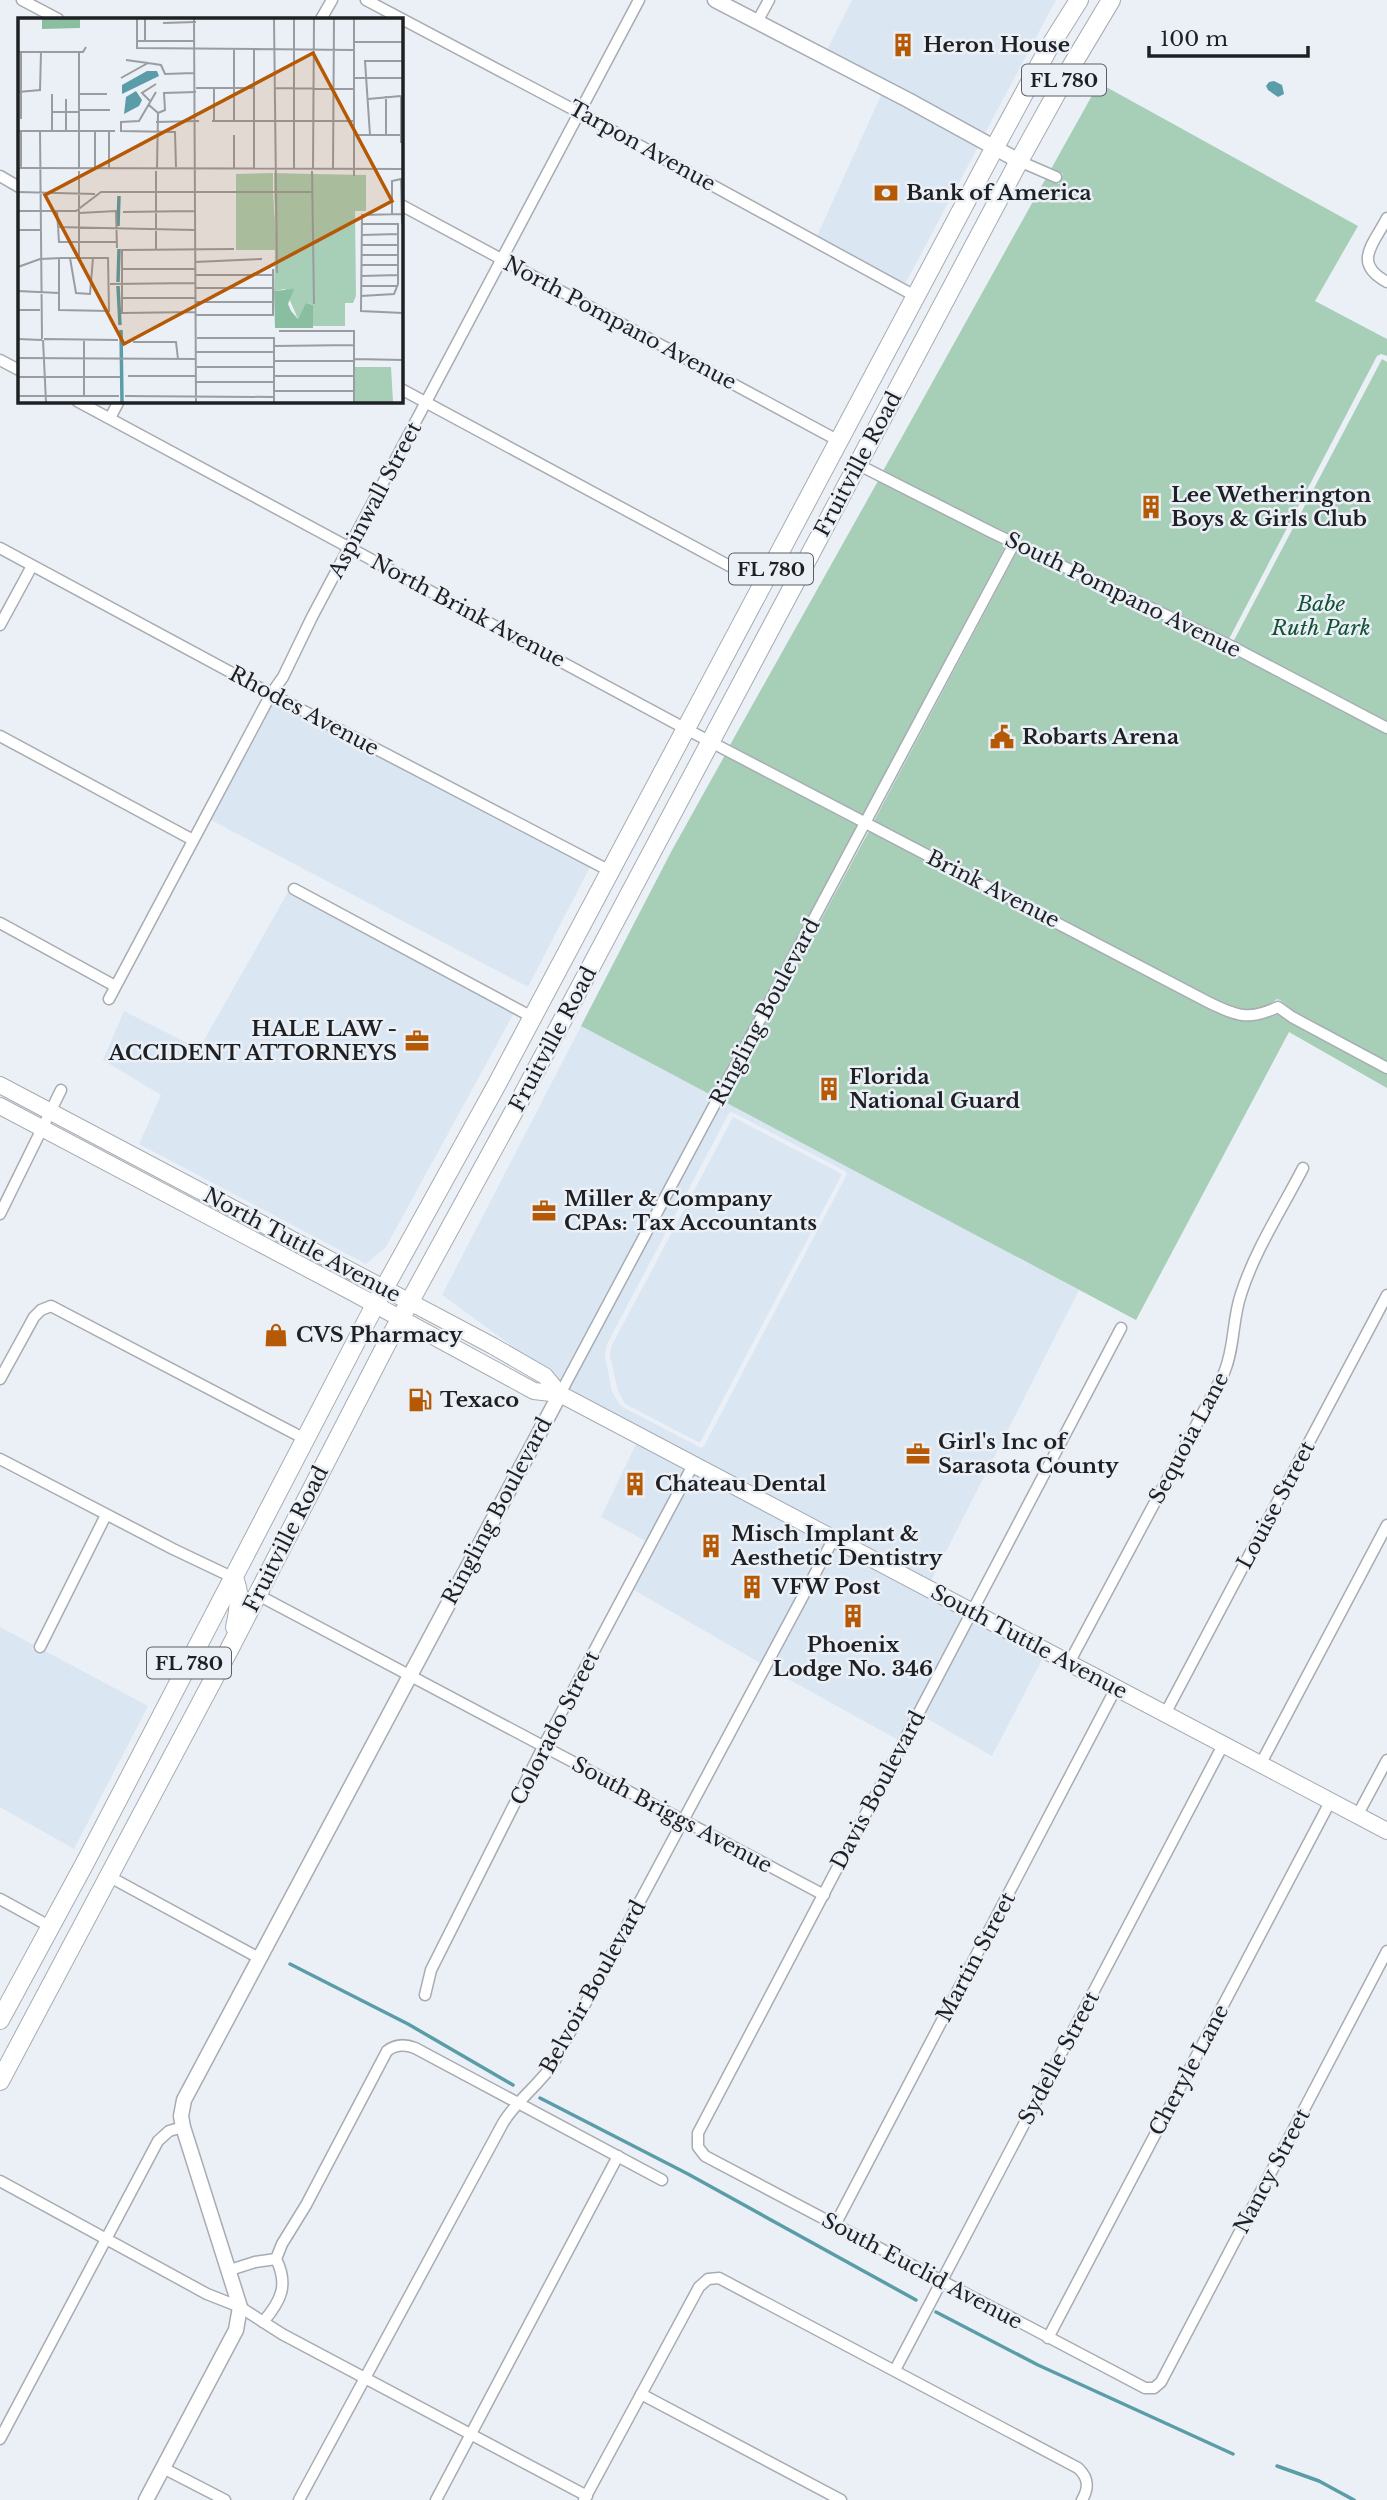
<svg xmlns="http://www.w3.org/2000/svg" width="1387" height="2500" font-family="'Libre Baskerville',serif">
  <rect width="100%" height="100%" fill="#ebf0f7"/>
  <g fill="#dbe6f3" fill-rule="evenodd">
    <polygon points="852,0 1056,0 984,135 827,50"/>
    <polygon points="882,93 979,145 905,284 817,236"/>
    <polygon points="274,702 590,867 528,987 211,820"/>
    <polygon points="288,892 514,1013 386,1247 366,1264 139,1144 161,1095 103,1060 124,1011 199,1049"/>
    <polygon points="581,1026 713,1096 558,1383 538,1365 442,1295"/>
    <path d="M723 1101 1079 1290 930 1583 568 1392ZM732 1112 845 1171 847 1174 704 1446 701 1448 621 1406 612 1392 605 1356 607 1344 729 1113Z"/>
    <polygon points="733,1117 842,1174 700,1443 625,1404 618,1391 610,1356 611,1347"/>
    <polygon points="637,1442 685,1467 646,1541 601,1517"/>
    <polygon points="696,1473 826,1540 760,1663 634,1590"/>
    <polygon points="837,1546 964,1613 898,1740 770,1669"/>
    <polygon points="974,1619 1044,1656 992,1756 924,1717"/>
    <polygon points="0,1627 34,1645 32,1649 42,1654 45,1651 148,1706 74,1849 0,1807"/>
  </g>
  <g fill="#a7ceb7">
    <polygon points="1099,83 1358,226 1315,301 1387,339 1387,356 1381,354 1377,356 1229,639 995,528 883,471 1046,178 1059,184 1063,174 1051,169"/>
    <polygon points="1382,359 1387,362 1387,728 1231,646"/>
    <polygon points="878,481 1006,545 863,816 730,745"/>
    <path d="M1018 550 1229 651 1387 734V1062L1295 1012 1280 1000 1277 999C1261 1015 1241 1011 1223 1003L874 821Z"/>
    <polygon points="725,755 858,825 713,1096 581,1026 671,852"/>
    <path d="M869 831 1218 1013C1241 1022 1256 1024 1278 1014L1387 1074V1088L1289 1032 1136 1320 723 1101Z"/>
  </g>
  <polygon fill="#5a9ca8" points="1269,82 1274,81 1282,85 1284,94 1278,97 1268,90 1266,86"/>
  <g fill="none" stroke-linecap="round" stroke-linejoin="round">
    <g stroke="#5a9ca8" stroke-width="3.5">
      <polyline points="290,1964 408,2024 513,2085"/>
      <polyline points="540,2098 688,2174 916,2300"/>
      <polyline points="936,2312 1038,2365 1233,2454"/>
      <polyline points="1277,2466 1319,2481 1354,2500"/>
    </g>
    <g stroke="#a7acb3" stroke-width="13">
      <g id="minor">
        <polyline points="22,0 58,19"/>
        <polyline points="366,0 580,113 915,296"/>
        <polyline points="321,19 332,0"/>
        <polyline points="757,22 769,0"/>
        <polyline points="1019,161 1056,177"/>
        <polyline points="0,176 19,187"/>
        <polyline points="401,205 839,441"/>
        <path d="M1387 218C1373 245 1352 263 1387 282"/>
        <polyline points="0,360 19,370"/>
        <polyline points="401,389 763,584"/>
        <path d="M77 401 686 729 1208 1002C1236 1016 1249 1021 1278 1007L1292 1017 1387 1068"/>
        <polyline points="110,418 119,401"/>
        <polyline points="857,464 993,533 1231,646 1387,728"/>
        <polyline points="0,548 271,694 610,871"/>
        <polyline points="0,625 32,566"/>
        <polyline points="0,736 193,840"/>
        <polyline points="294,889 532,1017"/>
        <polyline points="0,923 115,986"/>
        <polyline points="109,999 271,694 283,677 312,617 639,0"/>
        <polyline points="0,1214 61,1090"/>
        <polyline points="1121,1328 698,2133 698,2147 705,2156 1145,2388 1154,2388 1161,2382 1387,1951"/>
        <polyline points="0,1379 34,1317 41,1310 51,1306 305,1439"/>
        <polyline points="560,1394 1015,542"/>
        <polyline points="0,1459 173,1549 234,1578"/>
        <polyline points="258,1595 824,1895"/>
        <polyline points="40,1647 106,1515"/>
        <path d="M1069 1663 1224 1373C1235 1347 1232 1320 1241 1294 1255 1250 1282 1209 1303 1168"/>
        <polyline points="1165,1714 1387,1295"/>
        <polyline points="1260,1765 1387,1525"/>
        <polyline points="1357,1816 1387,1760"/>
        <polyline points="110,1877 259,1958"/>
        <polyline points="0,1899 51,1927"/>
        <polyline points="425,1995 431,1970 543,1747 693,1465"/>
        <polyline points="0,2181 207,2294 240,2307 282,2334 587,2496"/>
        <polyline points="835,2225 1116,1688"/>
        <polyline points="230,2270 255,2262 276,2259"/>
        <path d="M263 2322C281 2301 289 2285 276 2259L282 2244 306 2205 387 2051C396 2044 405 2044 415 2048L662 2180"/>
        <polyline points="1048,2338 1330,1802"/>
        <polyline points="895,2370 1223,1745"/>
        <polyline points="641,2394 841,2500"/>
        <polyline points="0,2439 158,2141 169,2131 183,2127"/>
        <polyline points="163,2468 225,2500"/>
        <path d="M299 2500 503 2123C516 2101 538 2086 553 2064L834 1538"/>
        <polyline points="436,2500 618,2156"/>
        <path d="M584 2500 699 2287 708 2279 719 2278 1078 2468C1089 2478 1089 2488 1082 2500"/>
      </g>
    </g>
    <g stroke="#a7acb3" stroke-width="17">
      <g id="tertiary">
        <polyline points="715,0 908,100 1019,161"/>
        <polyline points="146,2500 236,2330 240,2307 183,2127 181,2116 184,2100 560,1394"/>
      </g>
    </g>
    <g stroke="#a7acb3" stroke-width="18">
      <g id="secondary">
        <polyline points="0,1085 493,1346 545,1376 560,1394 1387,1831"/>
        <polyline points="0,1106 348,1290 534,1391 560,1394"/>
      </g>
    </g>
    <g stroke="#a7acb3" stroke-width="20">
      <g id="primary">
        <path d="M234 1578C241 1595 239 1610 235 1627"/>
        <polyline points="0,2020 86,1861 375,1305 496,1086 995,147 1047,51 1079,0"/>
        <polyline points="0,2081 230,1648 386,1345 519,1102 1019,161 1071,67 1111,0"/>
      </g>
    </g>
    <use href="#minor" stroke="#fff" stroke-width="10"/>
    <use href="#tertiary" stroke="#fff" stroke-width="14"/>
    <use href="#secondary" stroke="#fff" stroke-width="16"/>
    <use href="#primary" stroke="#fff" stroke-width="18"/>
  </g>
  <defs>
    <g id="building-bare" transform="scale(1.89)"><path d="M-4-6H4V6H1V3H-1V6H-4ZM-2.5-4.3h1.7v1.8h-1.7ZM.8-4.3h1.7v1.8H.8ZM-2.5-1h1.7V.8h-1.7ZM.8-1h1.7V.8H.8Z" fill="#b65905" stroke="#ebf0f7" stroke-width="2.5" paint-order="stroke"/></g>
    <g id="bank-bare" transform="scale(1.89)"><path d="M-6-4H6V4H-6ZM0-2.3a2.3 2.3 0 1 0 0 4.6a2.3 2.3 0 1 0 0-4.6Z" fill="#b65905" stroke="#ebf0f7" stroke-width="2.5" paint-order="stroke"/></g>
    <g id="civic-bare" transform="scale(1.89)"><path d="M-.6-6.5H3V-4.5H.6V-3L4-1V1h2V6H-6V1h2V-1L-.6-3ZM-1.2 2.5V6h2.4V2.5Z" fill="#b65905" stroke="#ebf0f7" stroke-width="2.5" paint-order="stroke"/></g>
    <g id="office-bare" transform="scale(1.89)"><path d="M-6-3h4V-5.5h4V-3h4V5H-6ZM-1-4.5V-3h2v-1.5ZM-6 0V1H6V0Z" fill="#b65905" stroke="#ebf0f7" stroke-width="2.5" paint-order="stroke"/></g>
    <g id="shop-bare" transform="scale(1.89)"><path d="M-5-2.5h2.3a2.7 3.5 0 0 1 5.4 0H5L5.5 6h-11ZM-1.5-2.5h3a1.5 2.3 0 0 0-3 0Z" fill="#b65905" stroke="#ebf0f7" stroke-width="2.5" paint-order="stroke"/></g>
    <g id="fuel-bare" transform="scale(1.89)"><path d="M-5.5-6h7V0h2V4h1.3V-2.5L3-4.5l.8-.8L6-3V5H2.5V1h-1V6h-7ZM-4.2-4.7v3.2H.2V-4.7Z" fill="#b65905" stroke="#ebf0f7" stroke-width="2.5" paint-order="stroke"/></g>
  </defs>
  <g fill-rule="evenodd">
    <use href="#building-bare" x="903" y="45"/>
    <use href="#bank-bare" x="886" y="193"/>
    <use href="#building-bare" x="1151" y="507"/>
    <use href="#civic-bare" x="1002" y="737"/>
    <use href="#office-bare" x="417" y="1041"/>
    <use href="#building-bare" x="829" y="1089"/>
    <use href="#office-bare" x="544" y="1211"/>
    <use href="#shop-bare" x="276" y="1335"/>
    <use href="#fuel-bare" x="420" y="1400"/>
    <use href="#office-bare" x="918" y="1454"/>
    <use href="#building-bare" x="635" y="1484"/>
    <use href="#building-bare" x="711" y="1546"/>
    <use href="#building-bare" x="752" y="1587"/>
    <use href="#building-bare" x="853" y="1616"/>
  </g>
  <g text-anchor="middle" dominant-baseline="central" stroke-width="5" stroke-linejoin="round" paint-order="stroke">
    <g fill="#ebf0f7" stroke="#5c5e63" stroke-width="2">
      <rect x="1022" y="64.5" width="84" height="31" rx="5"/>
      <rect x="729" y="553.5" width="84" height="31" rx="5"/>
      <rect x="147" y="1647.5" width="84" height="31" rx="5"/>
    </g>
    <g font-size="19" font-weight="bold" fill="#1e2023">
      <text x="1064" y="80">FL 780</text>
      <text x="771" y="569">FL 780</text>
      <text x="189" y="1663">FL 780</text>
    </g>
    <g font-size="21" font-weight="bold" fill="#1e2023" stroke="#ebf0f7" text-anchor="start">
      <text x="923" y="45">Heron House</text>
      <text x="906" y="193">Bank of America</text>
      <text x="1171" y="495">Lee Wetherington<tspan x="1171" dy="24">Boys &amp; Girls Club</tspan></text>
      <text x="1022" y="737">Robarts Arena</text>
      <text x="397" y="1029" text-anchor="end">HALE LAW -<tspan x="397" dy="24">ACCIDENT ATTORNEYS</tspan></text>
      <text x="849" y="1077">Florida<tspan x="849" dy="24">National Guard</tspan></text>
      <text x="564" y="1199">Miller &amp; Company<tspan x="564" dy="24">CPAs: Tax Accountants</tspan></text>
      <text x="296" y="1335">CVS Pharmacy</text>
      <text x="440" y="1400">Texaco</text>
      <text x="938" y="1442">Girl's Inc of<tspan x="938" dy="24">Sarasota County</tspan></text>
      <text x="655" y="1484">Chateau Dental</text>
      <text x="731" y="1534">Misch Implant &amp;<tspan x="731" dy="24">Aesthetic Dentistry</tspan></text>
      <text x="772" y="1587">VFW Post</text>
      <text x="853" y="1645" text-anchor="middle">Phoenix<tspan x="853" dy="24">Lodge No. 346</tspan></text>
    </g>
    <g font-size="21" fill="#1e2023" stroke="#ebf0f7">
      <text transform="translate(642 146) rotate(29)">Tarpon Avenue</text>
      <text transform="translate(620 323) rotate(28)">North Pompano Avenue</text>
      <text transform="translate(858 464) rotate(-62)">Fruitville Road</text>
      <text transform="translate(375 500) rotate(-62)">Aspinwall Street</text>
      <text transform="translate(1123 595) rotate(26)">South Pompano Avenue</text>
      <text transform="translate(468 611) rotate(28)">North Brink Avenue</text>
      <text transform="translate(304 711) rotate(28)">Rhodes Avenue</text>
      <text transform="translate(993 889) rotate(27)">Brink Avenue</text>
      <text transform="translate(765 1012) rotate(-62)">Ringling Boulevard</text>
      <text transform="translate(553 1039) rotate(-62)">Fruitville Road</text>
      <text transform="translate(302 1245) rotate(28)">North Tuttle Avenue</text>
      <text transform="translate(1189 1438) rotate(-62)">Sequoia Lane</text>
      <text transform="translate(1276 1505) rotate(-62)">Louise Street</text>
      <text transform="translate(497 1511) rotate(-62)">Ringling Boulevard</text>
      <text transform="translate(286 1539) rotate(-63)">Fruitville Road</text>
      <text transform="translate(1029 1642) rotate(28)">South Tuttle Avenue</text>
      <text transform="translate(555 1728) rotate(-63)">Colorado Street</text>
      <text transform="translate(878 1790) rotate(-62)">Davis Boulevard</text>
      <text transform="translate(672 1815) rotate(28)">South Briggs Avenue</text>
      <text transform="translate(976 1957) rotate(-62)">Martin Street</text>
      <text transform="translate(593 1987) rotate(-61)">Belvoir Boulevard</text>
      <text transform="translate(1059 2058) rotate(-62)">Sydelle Street</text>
      <text transform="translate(1189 2070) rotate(-62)">Cheryle Lane</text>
      <text transform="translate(1272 2171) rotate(-62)">Nancy Street</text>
      <text transform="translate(922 2271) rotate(28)">South Euclid Avenue</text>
    </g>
    <g font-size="21" font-style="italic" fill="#135235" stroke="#ebf0f7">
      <text x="1321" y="604">Babe<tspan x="1321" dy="24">Ruth Park</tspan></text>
    </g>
  </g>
  <g transform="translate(18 18)">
    <rect width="385" height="385" fill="#ebf0f7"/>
    <path d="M255 155V174H218V156ZM256 155 293 156 294 174H256ZM295 156 348 157V193H337L338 278 335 285H327V308H295V287L289 285 280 301 267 271 256 273 257 232H218V175H255L259 230 256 175H294ZM337 349H373L375 384H337Z" fill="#a7ceb7"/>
    <path d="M24 1H62V10L24 11ZM276 271 270 286 273 293 280 301 288 285 295 287V310H257L256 273Z" fill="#8abea0"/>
    <path d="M129 53H139L141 58 104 76V67ZM118 73 124 82 121 88 106 96 108 79Z" fill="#5a9ca8"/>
    <path fill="none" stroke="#5a9ca8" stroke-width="3.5" d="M100 208 101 178M100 264 101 231M100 268 102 307M103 312 104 384"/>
    <path fill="none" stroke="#999da2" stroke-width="2" d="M119 1V30L336 32M127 1V23M176 1 178 384M256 1 259 255M336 1V158M145 5 178 4M119 23H176M336 24H385M0 34H65L68 29M61 34V150M108 42 130 45M103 60 130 45 143 47 147 56 176 55M336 60H385M178 70H236M256 70 335 71M0 74 22 72 23 34M138 74 121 103 103 104V113L157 114 158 149M61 76H89M368 78V117M350 81 383 78M133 84 124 75 138 66M131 87 140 95 139 150M61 92H92M34 94H61M140 95 147 92 146 75 178 74M3 101V34M194 103H335M196 103V70M216 103V32M138 104 181 103M0 113H97M22 113 24 321M34 113V76M48 113V81M77 113V150M336 117H385M352 117 347 43H385M383 125V78M0 150 385 151M3 150V113M91 150V113M216 150V117M236 150V32M276 150V1M295 150 296 1M315 150 316 1M138 153V231M294 153 296 286M0 174 77 176M0 193H58L83 174H294M39 193 41 224H99M105 194 177 193M61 195 98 193 99 230M374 196V163L383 161 384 206M384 196 344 197 343 293 385 295M344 206H381M39 209 177 212M0 212H22M344 217 380 216M344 227H380M344 237H380M52 240 58 275 72 276 75 240M61 240V153M177 244 244 241M344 247H380M0 249 22 241 44 240H90L91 293 41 292V240M104 251H177M177 257H255M344 258 380 257M92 266 177 265M344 268H380M177 270H255M0 273 41 275M343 278 376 276 380 266V206M104 280H177M177 284H255M0 292H22M178 294 104 295V232L216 231M178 297H255V251M261 313H336V384M179 320H256V384M0 321 24 322M26 321 100 322M66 321V378M25 322 28 384M115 324H158L160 341M256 328 336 327M178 334H256M0 340 178 341M336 341 385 342M256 343H336M179 349H256M110 358H178M256 358H336M0 359H102M178 364H256M256 373H336M0 378H101M107 378 256 379M385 384V314"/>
    <path fill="#b65905" fill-opacity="0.15" stroke="#b65905" stroke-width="3.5" d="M295 35 374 183 106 326 27 177Z"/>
    <rect width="385" height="385" fill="none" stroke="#1e2023" stroke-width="3.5"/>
  </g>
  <path d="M1149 46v10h159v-10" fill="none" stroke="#1e2023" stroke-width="3.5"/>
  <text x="1160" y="46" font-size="21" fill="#1e2023" stroke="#ebf0f7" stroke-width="5" paint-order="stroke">100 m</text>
</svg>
